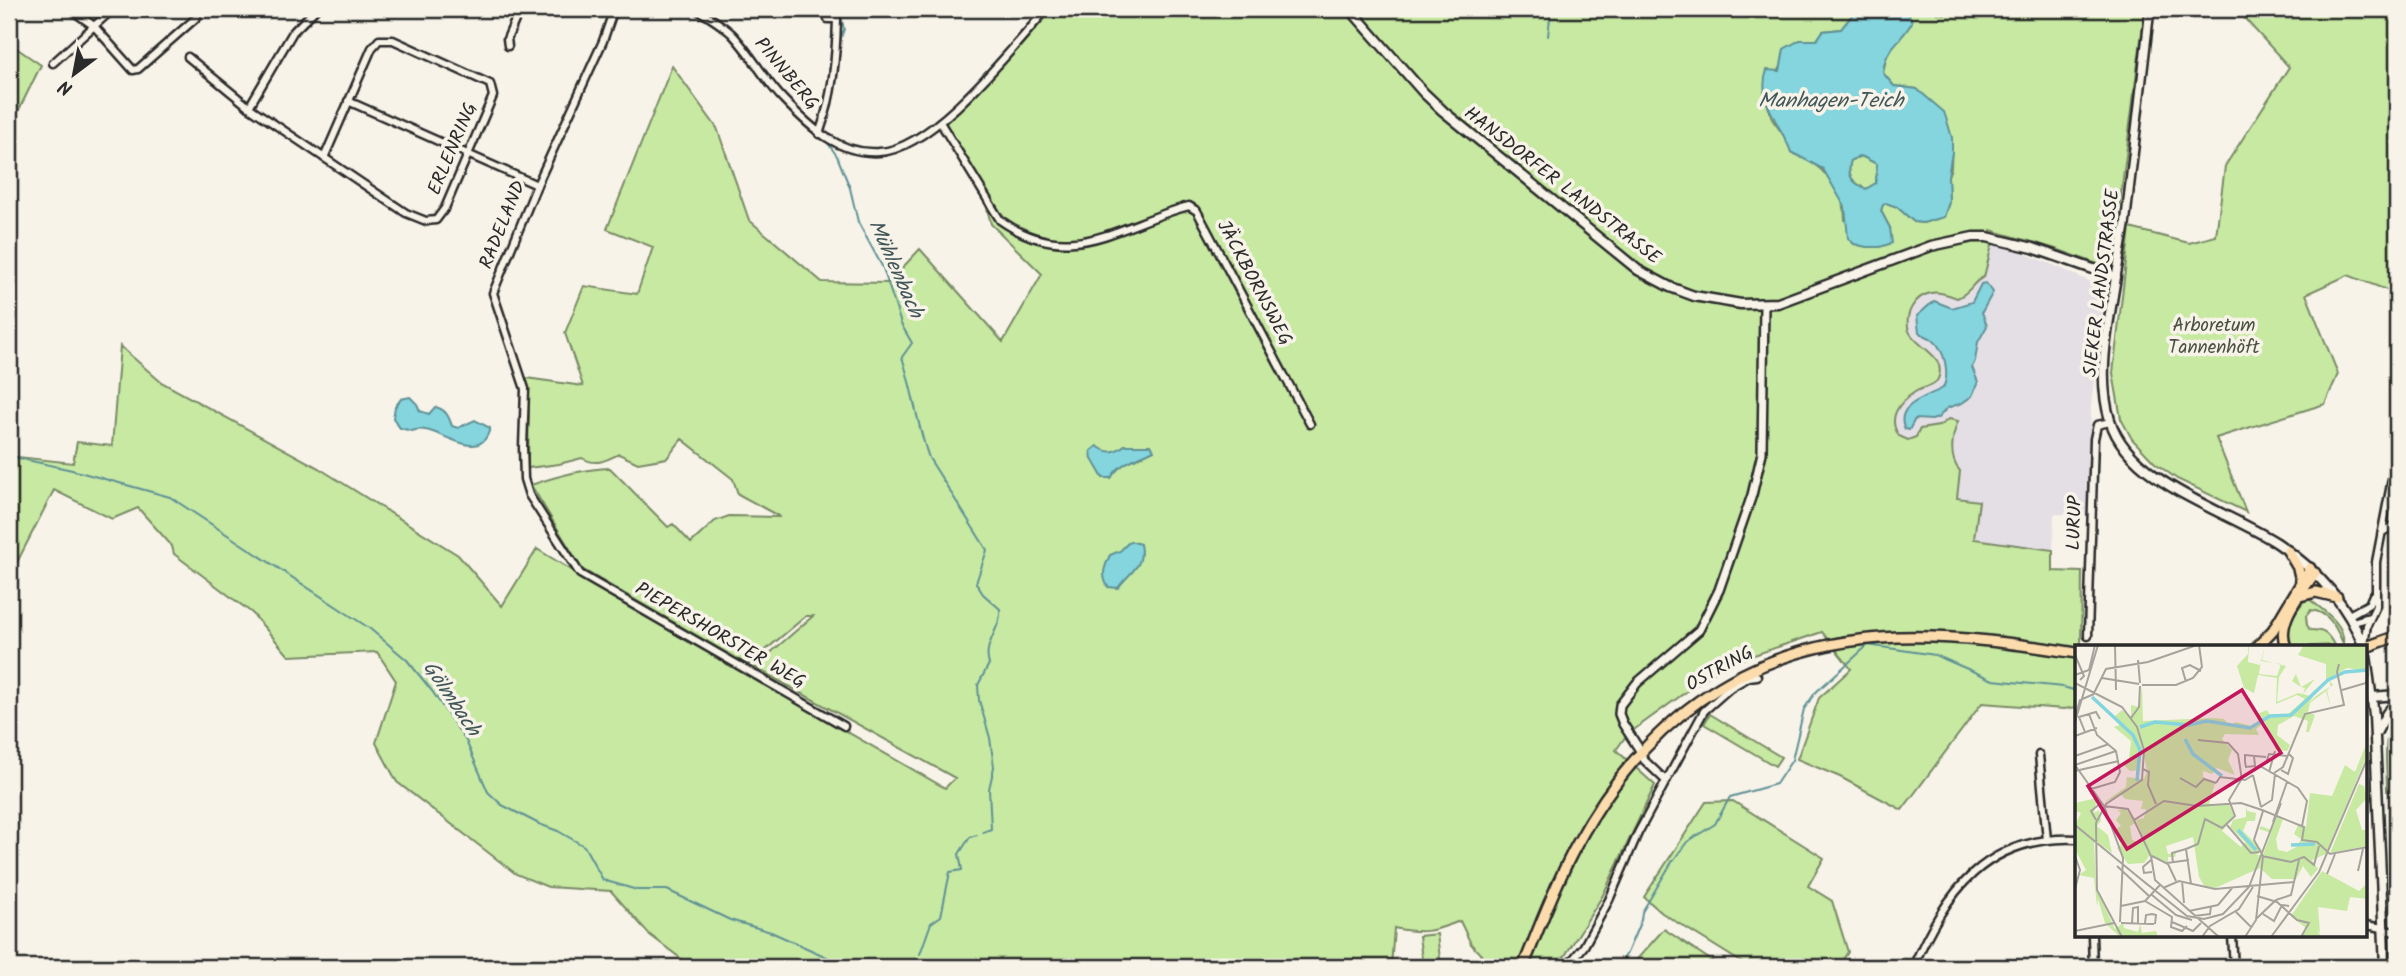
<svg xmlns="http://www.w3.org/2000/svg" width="2406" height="976" font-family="Kalam,sans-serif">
  <rect width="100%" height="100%" fill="#f7f3e8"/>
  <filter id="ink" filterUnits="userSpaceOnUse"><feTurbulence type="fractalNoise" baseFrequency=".0143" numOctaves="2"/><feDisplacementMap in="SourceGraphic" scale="14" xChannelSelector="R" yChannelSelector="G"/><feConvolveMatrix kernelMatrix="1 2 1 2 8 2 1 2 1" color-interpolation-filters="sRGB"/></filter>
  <g filter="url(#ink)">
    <polygon fill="#e4dee5" points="1992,245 2016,250 2053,265 2098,285 2104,292 2091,406 2088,515 2054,514 2053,550 1974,539 1957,498 1960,472 1956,467 1951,438 1957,421 1949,419 1939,426 1920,429 1916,437 1908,440 1899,436 1892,423 1893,415 1901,403 1915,391 1935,383 1926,347 1915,341 1909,330 1908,318 1911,306 1919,298 1931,292 1944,293 1957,298 1969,293 1977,280 1984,277"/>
    <g fill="#c7e9a2" stroke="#798a66" stroke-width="2" fill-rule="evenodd">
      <path d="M1052 9H1106L1114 15 1118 9H1874V12L1853 14 1841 29 1823 31 1817 40H1800C1786 57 1777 75 1764 92L1772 119 1787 140 1791 152C1820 162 1845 188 1845 220L1890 228 1881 211 1883 204 1886 203 1897 207 1914 222 1923 223 1944 217 1949 202 1948 176 1951 168 1952 138 1917 89 1894 86 1883 73 1887 54 1898 37 1903 9H1935L1937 13 1945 14 1947 9H2145L2118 217 2109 262 2103 266 2056 249 1991 230 1992 245 1984 277C1971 282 1973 292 1957 298 1949 295 1939 291 1931 293 1914 296 1904 315 1909 331 1915 347 1948 355 1938 379 1935 387 1921 387 1915 392 1898 403 1887 418 1899 436L1908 440 1916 437 1920 429 1939 426 1949 419 1958 421C1952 436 1948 458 1960 471L1957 498 1979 501 1974 539 2053 550V571L2082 572 2081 647H2077V707L2064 709 1982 703 1902 810 1840 777 1797 759 1819 698 1851 669 1822 632 1722 666 1639 726 1626 736 1616 750 1655 785 1603 895 1558 967H1492L1471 944 1460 921C1432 932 1423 934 1394 928L1391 967H692L650 935 611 891 548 887 516 874 397 782 376 743 396 681 377 652 289 656 252 613 174 554 172 546 138 508 112 519 54 490 9 578V456L73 463 77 442 112 446 120 346 161 382 317 467 458 555 502 606 537 549 675 633 945 788 955 778 754 667 813 616H806L748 665 582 569 531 485C557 476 582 469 610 468L668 527 673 524 691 543 715 521 729 516 780 517 738 494 733 479 682 439 667 458 638 463 619 454C605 461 596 466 582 458L559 464 528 468 529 388 526 378 583 386 565 333 584 286 637 294 653 247 607 229 672 66 717 128 749 220 822 282 888 283 920 249 1003 342 1042 274 991 224 980 181 945 122ZM1125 445 1137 446 1143 456C1129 459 1118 465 1111 478L1105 452 1114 453Z"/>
      <polygon points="2236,9 2397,9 2397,294 2348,275 2306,294 2338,374 2325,404 2216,438 2246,512 2177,479 2155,463 2132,439 2121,419 2113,373 2130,228 2189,243 2216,236 2225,166 2289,67"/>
      <polygon points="9,43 41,65 9,130"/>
      <path d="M1861 156 1877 164 1876 183 1866 189C1852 182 1846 175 1851 160Z"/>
      <path d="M2307 597C2320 609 2346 623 2343 643 2337 630 2330 612 2311 610L2306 616 2307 625 2310 630C2323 630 2328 633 2334 645L2293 647C2279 631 2296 611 2307 597Z"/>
      <path d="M2397 712V794L2387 791C2387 764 2381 736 2397 712Z"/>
      <polygon points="1710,714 1781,757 1775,766 1704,724"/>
      <polygon points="1733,801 1824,858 1808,886 1832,901 1848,952 1838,967 1749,967 1662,913 1644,897 1706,802"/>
      <polygon points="1664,929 1721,967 1630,967"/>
      <polygon points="1437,934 1441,967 1423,967 1419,936"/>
    </g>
    <g fill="#84d5de" stroke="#609196" stroke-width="2" fill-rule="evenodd">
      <path d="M1874 9H1903L1902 12 1909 14 1912 22C1902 42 1885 46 1883 73L1894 86 1917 89 1944 112 1948 124 1952 138V152L1948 176 1949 202 1944 217 1923 223 1914 222 1897 207 1886 203 1883 205 1881 211 1890 228 1892 243 1880 247H1866L1854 244 1848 238 1845 207 1823 169 1791 152C1781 124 1756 102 1767 70L1780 71 1784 49 1800 40H1817L1823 31 1841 29 1853 14 1873 12ZM1861 156 1877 164 1876 183 1866 189C1852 183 1846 175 1851 160Z"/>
      <path d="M1986 283 1993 292 1982 312 1987 326 1978 342 1975 361 1972 367 1978 382 1972 396 1962 403 1947 408 1938 418 1932 420 1915 419 1909 430 1905 429C1893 405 1927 397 1943 388 1950 375 1945 350 1933 340 1929 336 1923 336 1919 332L1917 316 1934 301 1952 308 1972 302 1981 284Z"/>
      <path d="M410 397 417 404 420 411 429 414 435 407C446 409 449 417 452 426L458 428 475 420 490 428C479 470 435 420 412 431L400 428 393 418 395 407 401 399Z"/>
      <path d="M1125 445H1151L1154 450C1137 459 1121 461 1111 478H1103L1092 459 1091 451 1097 446C1108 454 1114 453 1125 445Z"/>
      <path d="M1130 541 1140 544C1145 567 1130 571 1118 588L1108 587C1101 575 1104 568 1110 555L1120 551Z"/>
    </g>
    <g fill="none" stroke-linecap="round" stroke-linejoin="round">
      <g stroke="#609196" stroke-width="2">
        <polyline points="839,9 844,29 840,41"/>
        <polyline points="1548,36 1551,9"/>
        <polyline points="836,76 837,64"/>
        <polyline points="827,120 832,107 833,95"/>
        <path d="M825 139 837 156 850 188 858 222 883 268 901 324 912 343 902 357C913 390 917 425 929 458L987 550 976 583 983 594 1000 609C1002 628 982 644 989 664L978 685 979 700 990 738 994 767 989 789 991 829 983 832"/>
        <polyline points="9,456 72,470 170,497 369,628 407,660 432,691 466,741 488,792 502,805 539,824 558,831 584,846 603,880 637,890 667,890 730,920 771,932 849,967"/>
        <polyline points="920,954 931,923 941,916 950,872 962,870 959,854 970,837 977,835"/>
        <polyline points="913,967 914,962"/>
        <polyline points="1618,967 1627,953 1641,920 1642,912 1672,862 1687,842 1715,824 1730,797 1776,784 1792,760 1804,709 1815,693 1868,645 1935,655 1993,680 2063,687 2077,691"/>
      </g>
      <g stroke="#2b2b2b" stroke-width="11">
        <g id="minor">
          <polyline points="70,9 94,26 133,70 138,69 197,17"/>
          <polyline points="614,9 603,41 537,185 493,293 525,389 523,447 524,479 529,495 580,574 844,726"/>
          <path d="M696 9C708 16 720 23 731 33 751 53 764 80 784 100 810 127 839 155 879 152 933 150 1012 48 1047 9"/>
          <polyline points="508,46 507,39 520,9"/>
          <polyline points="188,57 249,107 406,213 426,221 436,220 445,208 493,96 490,84 393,40 379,40 372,48 324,158"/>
          <polyline points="53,63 113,9"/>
          <polyline points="348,101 537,185"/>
          <polyline points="249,107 293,32 316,9"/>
          <path d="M940 122 1000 220C1071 270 1119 224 1189 206L1197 211 1310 424"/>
          <path d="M819 134C833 96 836 58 837 19H828"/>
          <polyline points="2382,532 2397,524"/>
          <polyline points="2349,615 2369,604 2373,595"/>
          <polyline points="2353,622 2370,617"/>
          <polyline points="2088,636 2094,439 2097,425 2110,422"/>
          <polyline points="2364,644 2367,625 2376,606 2376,562 2397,453"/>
          <polyline points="1641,752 1644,760 1665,780"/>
          <polyline points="2039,755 2047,840"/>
          <polyline points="2366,925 2383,928"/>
          <polyline points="2383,930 2397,932"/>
          <polyline points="2092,936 2093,967"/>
          <polyline points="2232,936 2234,967"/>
          <polyline points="1567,967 1584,946 1609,900 1638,833 1704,711 1730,688 1749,677 1757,676"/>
          <path d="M1913 967C1946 892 1986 835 2077 839"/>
        </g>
      </g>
      <g stroke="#2b2b2b" stroke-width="12">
        <g id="tertiary">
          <polyline points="2116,277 2125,226 2150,9"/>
          <polyline points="1641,752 1623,724 1619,714 1620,705 1637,683 1699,630 1719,590 1752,495 1762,453 1764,305"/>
        </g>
      </g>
      <g stroke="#2b2b2b" stroke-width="13">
        <g id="secondary">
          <path d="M1350 9 1423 92 1443 111 1638 270 1670 287 1694 296 1741 304 1778 303 1931 246 1973 237H1987L2033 248 2116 277C2109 322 2096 375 2110 420 2129 483 2226 510 2277 543 2316 569 2347 603 2364 647"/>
          <polyline points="2366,656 2374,715 2385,967"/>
          <polyline points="2372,697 2397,695"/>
          <polyline points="2376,733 2387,713 2397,702"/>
        </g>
      </g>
      <g stroke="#2b2b2b" stroke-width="14">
        <g id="primary">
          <polyline points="2288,551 2298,568 2301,581"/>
          <polyline points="2300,596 2316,592 2337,597"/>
          <polyline points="2257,647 2273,630 2310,568"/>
          <path d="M2286 647C2275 622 2301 593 2315 573"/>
          <polyline points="2366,647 2397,636"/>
          <path d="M1523 967C1540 926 1555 884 1576 846 1645 718 1750 642 1898 637 1958 635 2017 644 2077 653"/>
        </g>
      </g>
      <use href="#minor" stroke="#f7f3e8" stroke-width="6"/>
      <use href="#tertiary" stroke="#f7f3e8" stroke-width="7"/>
      <use href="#secondary" stroke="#f7f3e8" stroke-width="8"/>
      <use href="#primary" stroke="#fcdcac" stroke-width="9"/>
    </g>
  </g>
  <g text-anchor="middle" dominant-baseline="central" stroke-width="7" stroke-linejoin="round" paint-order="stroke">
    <g font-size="19" fill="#2b2b2b" stroke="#f7f3e8">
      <text transform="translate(786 74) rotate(50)">PINNBERG</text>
      <text transform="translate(453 149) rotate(-67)">ERLENRING</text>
      <text transform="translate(1562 186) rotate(38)">HANSDORFER LANDSTRASSE</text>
      <text transform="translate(503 225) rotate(-68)">RADELAND</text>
      <text transform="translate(1254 283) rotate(62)">JÄCKBORNSWEG</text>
      <text transform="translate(2102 283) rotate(-83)">SIEKER LANDSTRASSE</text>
      <text transform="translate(2075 523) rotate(-88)">LURUP</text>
      <text transform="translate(720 636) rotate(30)">PIEPERSHORSTER WEG</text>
      <text transform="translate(1720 669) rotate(-29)">OSTRING</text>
    </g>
    <g font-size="19" fill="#4a5143" stroke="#f7f3e8">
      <text x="2214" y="326">Arboretum<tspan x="2214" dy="22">Tannenhöft</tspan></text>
    </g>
    <g font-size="21" font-style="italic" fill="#415658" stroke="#f7f3e8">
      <text x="1831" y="101">Manhagen-Teich</text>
      <text transform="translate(895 269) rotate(66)">Mühlenbach</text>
      <text transform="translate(451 699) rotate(56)">Gölmbach</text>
    </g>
  </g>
  <g transform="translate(2075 645)">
    <rect width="292" height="292" fill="#f7f3e8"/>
    <path d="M173 0H174L173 17 185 20 190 0 187 15 211 21 204 32 202 57 223 48 228 49 230 43 226 42 217 36 221 29 226 42 240 34 228 49 238 52 234 58 241 51 253 43 256 42 254 35 258 40 252 45 256 64 251 46 235 58 233 67 240 70 234 87H231L233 76 219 71 203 80 202 90 215 100 212 106 201 105 190 77 181 84 184 90 150 89 147 94 157 105 153 115 160 130 142 123 137 129 128 126V132L140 138 134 159 154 160 160 171 147 186 166 202 170 197 155 182 158 175 171 172V160L172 166 181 168 180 176H172L168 186 188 206 181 210H188L196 188 184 184 186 181 196 185 202 172 208 174 201 194 203 205 212 207 223 201 226 194 219 189 223 180 231 182 235 148 257 151 270 120 280 127 292 97V110L251 209 237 215 243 224 236 232 228 221 221 234H197L185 223 140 243 130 242 124 232 118 192 91 201 93 209 101 208 100 212H93V218L75 210 69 218 53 219 42 203 46 200 39 185 46 181 41 175 46 168 42 165 51 164 61 178 55 181 57 195 63 197 69 195 61 175 69 173 71 164H66L68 156 50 154 46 149 28 158 51 142 52 132 69 134 72 126 68 106 63 109 65 125 55 126 50 121V116L59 115H54L56 96 39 82 48 79 38 73 47 65 56 71V60L64 62 67 41 68 76 138 73 149 74 155 81 161 77 176 81 183 78 182 69 192 65 195 70H212L230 54 222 50 201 59 202 33 183 30 179 48 169 43 162 21 173 9ZM186 16 206 19 202 31 184 29ZM229 0H292V26L272 23 251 35V19L223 10ZM284 139 289 141 291 154 281 165 287 185H292V201L255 208ZM22 153 19 168 24 165 26 176 22 181 33 190 37 208 0 180 6 168 0 166V158ZM0 181 19 195 21 243 40 284 48 278 49 283 63 287 65 279 67 288 81 286 83 292H45L30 278 23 254 22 261 19 233 4 230 11 225 0 204ZM247 226 284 246 290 240 292 254 275 252 272 266 243 262 245 288 242 285 246 292H225L232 284 216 271Z" fill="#c7e9a2" fill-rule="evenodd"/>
    <path fill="none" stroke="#84d5de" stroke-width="3.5" d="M17 52 58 90 65 105 62 136M65 82 80 77 113 80 132 76 175 83 195 71 216 70 253 35 270 27 293 25M110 94 118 109 147 131M163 185 181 205M216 200 240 199"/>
    <path fill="none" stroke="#a5a39c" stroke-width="2" d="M40 0 41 45M0 10 9 31 5 35M63 15 65 38M0 30 14 25 20 0M27 33 64 39M111 37 107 23 115 20 126 26M0 38 47 62 62 82 69 105 67 135 31 159 21 178 22 245 47 292M67 40H101L118 33 127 22 124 0M267 45 291 38 293 29M18 50 31 24 73 17 122 0M14 69 22 90 41 106 45 127 40 137 16 144M0 72 5 55 19 49M56 73 64 62 65 41M0 77 23 0M10 87 4 72 21 67 25 74M0 91 22 83M123 95 153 98 163 109 167 135M0 111 34 99M192 115 194 109 212 111M170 117V110L191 112M170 117 171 122 180 121 179 111M0 120 41 106M0 120 29 161 53 164 59 175 89 156 122 161 166 158 187 165M185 121 223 143 232 156 227 181M68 124 74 127 73 140 81 159M206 125 213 129 218 113 213 108M0 126 44 116M194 127 200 106M199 128 208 122 230 69 269 60 262 27 264 19M178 130 186 162M293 130V156M105 133 121 142 129 134 141 138M141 138 145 132 170 135 178 130M29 161 48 213 45 277M186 162 197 155 200 129M187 165 229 182 227 195 242 197 255 209 293 202M21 175 16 166 26 158M59 175 76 211 80 235 144 292M198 177 212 137M0 180 73 240M152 180 176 208 184 207M0 211 5 225 0 244M77 211 93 219 101 236M187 211 216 217 229 212 239 220 244 201M76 215 68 222 69 228 77 227M92 218 114 215M98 218 97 208 111 204M42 221 75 252M283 226 288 204M252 229 260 209M67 235 112 271 129 274 148 269 174 242 206 158M107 236 109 258M116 239 111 204 123 199 130 174 147 183 160 171 154 155 166 135M88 243 104 236 140 244 220 237M77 250 101 270 117 275M182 251 202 257 222 275 234 278 226 292M70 256 97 272 96 282 107 286 112 281M46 261 70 256 85 240M114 266 143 260 158 242M161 267 177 283M188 269 199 276 207 260 214 261M119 271 135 269 136 261M181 274 201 255 216 250 224 215M97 277 118 286 126 278M46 278 79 279M57 278 58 263 63 262V278M70 278 71 270 77 269 81 270 80 279M0 286 39 278M127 292 135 281 164 264 178 242M170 292 181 275 188 211 179 195 188 166M196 292 244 227 293 112"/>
    <path fill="#c2185b" fill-opacity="0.15" stroke="#c2185b" stroke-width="3.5" d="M167 45 206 108 52 204 13 141Z"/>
    <rect width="292" height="292" fill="none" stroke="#2b2b2b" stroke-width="3.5"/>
  </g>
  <rect width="2406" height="976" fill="none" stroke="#f7f3e8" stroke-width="35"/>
  <rect x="18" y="18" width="2371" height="941" fill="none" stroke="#2b2b2b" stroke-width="2.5" filter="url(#ink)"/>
  <g transform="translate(74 74) rotate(212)" stroke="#f7f3e8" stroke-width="5" paint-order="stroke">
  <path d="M0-5L12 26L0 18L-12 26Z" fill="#2b2b2b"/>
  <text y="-10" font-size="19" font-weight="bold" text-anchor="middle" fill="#2b2b2b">N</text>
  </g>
</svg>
